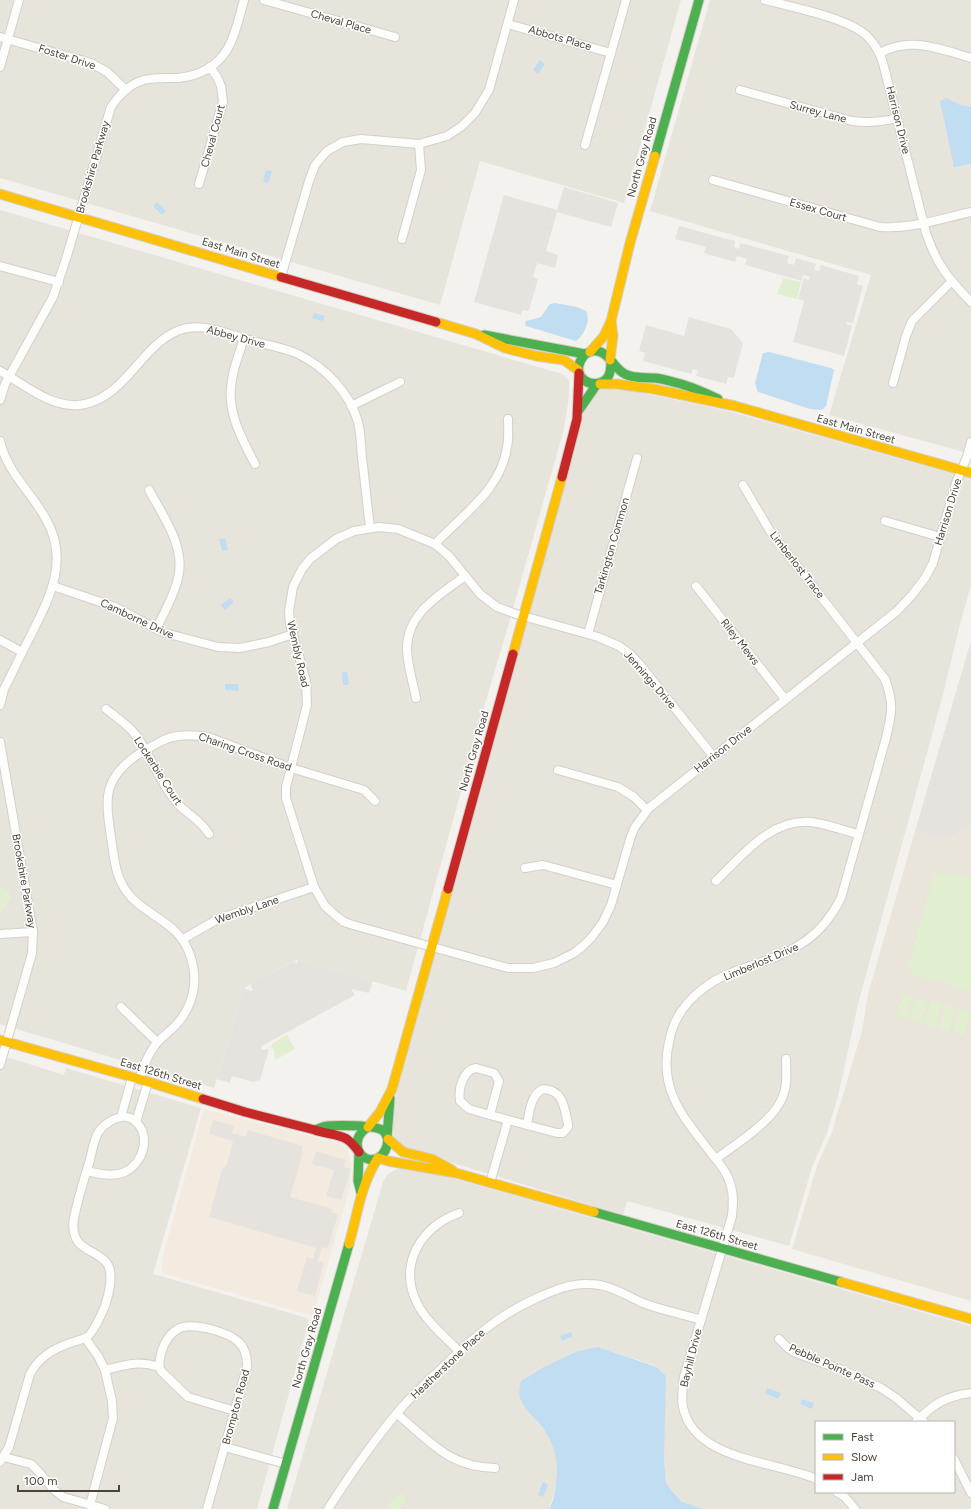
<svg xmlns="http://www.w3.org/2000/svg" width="971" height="1509" font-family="Figtree,sans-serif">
  <rect width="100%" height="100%" fill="#f4f2ee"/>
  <g fill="#e7e4dc" fill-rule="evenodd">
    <polygon points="0,0 681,0 624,203 480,161 440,305 0,178"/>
    <polygon points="710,0 971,0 971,454 829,415 871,275 650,211"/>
    <polygon points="0,210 562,374 569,380 569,396 564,429 506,633 485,704 406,991 298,960 294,961 244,988 214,1088 0,1024 0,913 10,898 8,891 0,888"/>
    <polygon points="609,389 633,391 728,411 971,479 971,585 958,632 944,691 858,1004 839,1092 827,1133 812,1167 789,1246 627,1201 623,1215 404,1148 394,1138 392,1125 394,1102 423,999 586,405 594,395 600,390"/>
    <polygon points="0,1055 64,1075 66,1068 201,1108 153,1274 307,1318 309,1321 257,1509 0,1509"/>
    <path d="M399 1168 431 1172 971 1326V1509H703L690 1506 682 1502 671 1490 666 1483 664 1459 665 1376 657 1366 598 1347 520 1400 524 1407 539 1423 546 1433 553 1444 556 1454 558 1472 554 1494 549 1509H287L383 1182 388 1174ZM816 1422H954V1492H816Z"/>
  </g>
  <polygon fill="#f3ebdf" points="204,1109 338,1143 347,1148 351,1163 350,1187 313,1316 162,1273 162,1259"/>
  <polygon fill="#eae5da" points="971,826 971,1301 792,1249 818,1163 832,1132 862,1031 868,994 915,831 946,840"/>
  <g fill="#e1eecf">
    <polygon points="783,278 801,282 797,299 777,294"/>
    <polygon points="935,872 971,876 971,991 912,974 908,966"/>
    <polygon points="0,888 8,891 10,898 0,913"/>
    <polygon points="903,993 913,996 907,1019 896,1016"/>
    <polygon points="917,997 928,1000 921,1023 910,1020"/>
    <polygon points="931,1001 942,1004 935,1027 924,1024"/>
    <polygon points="945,1005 956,1008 949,1031 939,1028"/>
    <polygon points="959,1009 970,1012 964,1035 953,1032"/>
    <polygon points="287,1035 295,1049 275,1060 274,1050 271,1047 273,1043"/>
    <polygon points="401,1493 408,1500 398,1509 391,1509 388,1505"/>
  </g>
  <g fill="#e6e3df">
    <polygon points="564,187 618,203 611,227 557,212 546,251 558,255 555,268 537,263 533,277 538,279 529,311 522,310 521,315 474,302 504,195 557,210"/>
    <polygon points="679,226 735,241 734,247 739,249 740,243 789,256 787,263 794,265 796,258 816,264 814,270 819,271 821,265 859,276 857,284 863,286 853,323 847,322 846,324 852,326 844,356 793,342 804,301 798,299 804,278 809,280 810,277 803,275 802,281 745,265 747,259 737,256 735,262 704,253 706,247 675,239"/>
    <polygon points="689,317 731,329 743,343 734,378 728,377 726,384 696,376 698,371 693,369 691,374 643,361 645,353 639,351 646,325 684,336"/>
    <polygon points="971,641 971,826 946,840 915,831"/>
    <polygon points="298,960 373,981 369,993 351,989 355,995 262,1046 261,1050 269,1049 260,1080 253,1082 232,1076 230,1083 217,1079 244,988 251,991 253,990 250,984 295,961 296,965"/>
    <polygon points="213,1120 234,1126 232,1133 245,1137 248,1130 303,1146 301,1153 303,1153 290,1197 333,1209 332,1212 338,1214 328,1248 322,1247 318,1261 324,1263 315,1296 297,1291 307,1257 313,1259 316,1248 209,1217 222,1170 227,1164 233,1141 209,1134"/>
    <polygon points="316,1151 346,1160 344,1167 351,1169 341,1200 326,1196 334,1170 312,1164"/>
  </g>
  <g fill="#c0ddf1">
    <polygon points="540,60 545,64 538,74 533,70"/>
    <polygon points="946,98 960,105 971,107 971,164 954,167 940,101"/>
    <polygon points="266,170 272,171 268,183 263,182"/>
    <polygon points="157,202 166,211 162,215 153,206"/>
    <path d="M555 303 577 307 586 311C591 321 584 335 576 341L526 326 525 324 526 321 541 317 550 304Z"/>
    <polygon points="314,313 325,316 323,321 312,318"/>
    <polygon points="769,352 831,368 834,370 826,406 822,410 810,409 758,392 755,383 763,353"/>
    <polygon points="225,538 228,550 222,551 219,539"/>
    <polygon points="230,598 234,602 225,610 221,605"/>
    <polygon points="342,672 347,672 349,683 348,685 343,685"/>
    <polygon points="225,684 238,684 239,689 238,691 225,690"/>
    <polygon points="571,1332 573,1336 562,1341 560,1336"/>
    <path d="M598 1347 657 1367 666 1376 664 1459 666 1483 671 1490 682 1502 703 1509H549C554 1501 555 1491 556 1483 560 1460 553 1440 539 1423 526 1408 515 1403 521 1381L546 1366 578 1351Z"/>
    <polygon points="767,1388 781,1393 778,1399 765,1393"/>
    <polygon points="802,1399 814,1403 812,1409 800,1404"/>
    <polygon points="543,1482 548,1485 543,1497 538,1495"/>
  </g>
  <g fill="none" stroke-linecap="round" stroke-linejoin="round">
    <g stroke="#d2d0cb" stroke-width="10">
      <g id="street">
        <polyline points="264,0 395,37"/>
        <path d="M765 0C792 7 848 18 867 36 875 44 880 53 883 63L926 233C937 265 948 278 971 302"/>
        <polyline points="508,24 611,53"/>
        <polyline points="0,37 91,63 107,72 126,90"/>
        <path d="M880 53C910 36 940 49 971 58"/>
        <polyline points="0,67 19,0"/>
        <path d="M740 90 852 121C868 123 882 122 897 118"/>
        <polyline points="585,145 626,0"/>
        <path d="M713 180 880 227C912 229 940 219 971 212"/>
        <polyline points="199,184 223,102 221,86 217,77 210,67"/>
        <polyline points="402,239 421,170 419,144"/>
        <polyline points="0,266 59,282"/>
        <polyline points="281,277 309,181 315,165 327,151 343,142 361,139 419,144 447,136 462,126 475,113 489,90 514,0"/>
        <path d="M244 338C240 352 234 365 232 380 226 411 241 437 255 464"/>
        <path d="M0 371C26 385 54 411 85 404 124 396 140 350 173 333 197 320 222 332 246 339 262 344 283 347 298 354 325 367 350 393 358 422 361 434 361 447 362 458 365 481 367 504 370 527"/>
        <polyline points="893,383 906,336 912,321 951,282"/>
        <path d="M0 400 5 384 53 297 66 259 111 107C119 95 129 84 144 80 155 77 167 78 178 78 198 76 216 67 227 50 236 35 239 17 244 0"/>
        <polyline points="351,406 400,382"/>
        <path d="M0 441C7 472 31 492 46 519 70 561 49 599 30 637 21 654 13 672 4 689L0 705"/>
        <path d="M743 485 770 531 885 679C894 703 892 713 886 738L841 898C822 936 796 951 756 964 738 970 719 976 704 988 686 1001 673 1020 669 1042 658 1090 684 1118 711 1153 719 1163 728 1173 731 1186 734 1196 733 1206 732 1216L684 1377C683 1387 681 1397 683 1407 694 1461 776 1461 816 1479"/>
        <path d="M149 490C163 516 186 547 178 578 174 596 164 613 156 629"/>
        <polyline points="885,521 940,537"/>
        <path d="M435 544C463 514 501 490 507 447 509 438 508 428 508 419"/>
        <polyline points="53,586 115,607 165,633 218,647 240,648 269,642 293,634"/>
        <polyline points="696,586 785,699"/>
        <polyline points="588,634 637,458"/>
        <polyline points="0,640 22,652"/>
        <path d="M416 698C413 682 407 665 407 648 407 613 440 595 465 576"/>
        <path d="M106 709C116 717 127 724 136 735 152 757 160 784 178 804 189 816 199 818 209 834"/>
        <polyline points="0,742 33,932 32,953 29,964 0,1065"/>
        <polyline points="713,756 642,667 631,655 619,646 598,637 516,614 497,607 480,594 449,556 435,544 398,529 379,527 354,531 336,539 310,559 302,569 293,587 289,611 290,624 306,681 307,705 286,787 286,798 314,887 325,906 335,915 344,922 353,925 508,968 533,968 554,963 574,953 583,946 592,937 603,922 611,905 631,836 635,827 649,808 897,611 912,595 925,578 933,563 956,483 967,457 971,442"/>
        <polyline points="558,770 618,787 634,797 647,810"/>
        <polyline points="525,868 543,865 617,885"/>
        <path d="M716 881C742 856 770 819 810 822 824 823 845 831 858 834"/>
        <polyline points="0,934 33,932"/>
        <polyline points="183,939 218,919 314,887"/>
        <polyline points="121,1007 157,1042"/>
        <path d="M476 1068 494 1073 499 1081 490 1115 469 1109 460 1101C458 1089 463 1070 476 1068Z"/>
        <path d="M139 1079C143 1067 148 1054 156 1044 162 1037 169 1032 176 1025 189 1011 196 992 194 973 194 968 192 963 191 958 179 916 138 918 121 882 115 871 114 857 112 844 110 828 106 812 108 796 111 770 136 754 158 743 162 741 167 738 172 737 184 734 196 735 208 737L291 768 364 790 375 801"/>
        <path d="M544 1089C564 1091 564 1107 568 1124V1127L563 1133H557L527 1125C529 1114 531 1092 544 1089Z"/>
        <polyline points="490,1115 527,1125"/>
        <polyline points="121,1117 132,1077"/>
        <polyline points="136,1122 148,1082"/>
        <path d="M716 1159C736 1144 775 1120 783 1096 788 1084 786 1072 786 1059"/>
        <polyline points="490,1183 508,1120"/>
        <path d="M459 1213C421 1227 398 1264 417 1303 425 1320 446 1338 459 1351"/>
        <polyline points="85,1338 98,1356 105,1370 112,1401 113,1418 90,1505"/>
        <polyline points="779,1339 788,1348 796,1353 842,1370 881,1388 896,1398 924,1422"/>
        <path d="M105 1370C125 1365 139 1360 159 1367"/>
        <path d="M397 1414C430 1441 448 1467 495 1468"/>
        <path d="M916 1422C933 1404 946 1396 971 1393"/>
        <polyline points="225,1447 286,1464"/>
        <polyline points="4,1457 31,1464 39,1472 53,1489 63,1497 105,1509"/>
        <polyline points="954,1459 971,1493"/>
        <path d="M0 1462 9 1447 30 1374C39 1357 53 1349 70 1343 75 1341 82 1340 87 1337 93 1333 102 1313 105 1306 107 1300 109 1292 110 1285 112 1267 109 1261 92 1252 85 1248 78 1245 75 1236 73 1231 73 1224 74 1218 78 1199 84 1179 90 1160 92 1150 94 1139 99 1131 101 1129 103 1126 105 1125 114 1118 126 1113 135 1121 152 1136 143 1163 125 1172 113 1177 99 1174 87 1171"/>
        <polyline points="837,1492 845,1497 855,1509"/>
        <path d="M207 1509 247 1367C248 1343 234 1336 214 1330 189 1323 172 1323 162 1350 160 1358 158 1364 161 1371L188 1397 235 1411"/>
        <path d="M328 1509C351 1473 375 1438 403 1406 416 1392 430 1379 444 1366 475 1336 500 1314 539 1297 555 1290 571 1283 589 1284 609 1284 625 1295 643 1303 661 1310 682 1314 701 1320"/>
      </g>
    </g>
    <g stroke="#d3cfc5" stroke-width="11">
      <g id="fast">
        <polyline points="655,156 699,0"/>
        <polyline points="484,335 585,354"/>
        <path d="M611 362C611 367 611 372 608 377 603 384 591 386 584 380 572 370 582 349 597 351 610 353 614 369 625 374 634 379 645 377 655 378 664 379 673 382 681 384 694 388 706 393 718 399"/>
        <polyline points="579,410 597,384"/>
        <path d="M315 1130C319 1129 323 1126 327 1126 337 1125 374 1125 382 1130 387 1133 389 1140 387 1146 385 1152 382 1157 376 1159 360 1164 347 1140 368 1127"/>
        <polyline points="387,1137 390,1098"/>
        <polyline points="359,1152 358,1181 361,1193"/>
        <polyline points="594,1212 841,1282"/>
        <polyline points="273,1509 349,1244"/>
      </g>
    </g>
    <g stroke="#d3cfc5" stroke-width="11">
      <g id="slow">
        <polyline points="0,194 281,277"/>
        <polyline points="436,322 476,334 505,348 536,356 564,360 578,370"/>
        <polyline points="590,352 604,336 611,321 630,243 655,156"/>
        <polyline points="610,360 613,335 611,321"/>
        <polyline points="600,384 617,384 654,389 735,406 971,473"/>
        <polyline points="513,654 562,477"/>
        <polyline points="0,1040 139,1079 203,1099"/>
        <polyline points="368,1127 380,1112 392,1089 448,889"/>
        <polyline points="388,1139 403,1152 432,1159 452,1170"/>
        <polyline points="378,1158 388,1161 456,1173 594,1212"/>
        <path d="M349 1244C358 1213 360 1186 378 1158"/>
        <polyline points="841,1282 971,1319"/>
      </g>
    </g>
    <g stroke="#d3cfc5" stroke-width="11">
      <g id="jam">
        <polyline points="281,277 436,322"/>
        <polyline points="562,477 577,419 579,373"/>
        <polyline points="448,889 513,654"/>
        <path d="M203 1099 245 1112 315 1130C325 1134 341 1134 348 1140 352 1143 356 1148 359 1152"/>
      </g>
    </g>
    <use href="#street" stroke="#fdfdfc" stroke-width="8"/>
    <use href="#fast" stroke="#4caf50" stroke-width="9"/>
    <use href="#slow" stroke="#ffc107" stroke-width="9"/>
    <use href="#jam" stroke="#c62828" stroke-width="9"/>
  </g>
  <g text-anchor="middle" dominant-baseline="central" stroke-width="3" stroke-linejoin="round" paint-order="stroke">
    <g font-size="11" fill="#4b4439" stroke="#fff">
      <text transform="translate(341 22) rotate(16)">Cheval Place</text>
      <text transform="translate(560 38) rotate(16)">Abbots Place</text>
      <text transform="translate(67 57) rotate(18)">Foster Drive</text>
      <text transform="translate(818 112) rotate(15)">Surrey Lane</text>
      <text transform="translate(898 120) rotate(76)">Harrison Drive</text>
      <text transform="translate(213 136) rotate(-75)">Cheval Court</text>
      <text transform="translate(642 157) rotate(-74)">North Gray Road</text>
      <text transform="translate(93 167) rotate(-74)">Brookshire Parkway</text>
      <text transform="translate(818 210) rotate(16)">Essex Court</text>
      <text transform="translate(241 253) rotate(17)">East Main Street</text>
      <text transform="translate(236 337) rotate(15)">Abbey Drive</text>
      <text transform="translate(856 429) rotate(16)">East Main Street</text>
      <text transform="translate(948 512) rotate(-73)">Harrison Drive</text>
      <text transform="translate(612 546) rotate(-74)">Tarkington Common</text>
      <text transform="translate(797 565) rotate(52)">Limberlost Trace</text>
      <text transform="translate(137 619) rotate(25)">Camborne Drive</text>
      <text transform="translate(740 642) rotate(52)">Riley Mews</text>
      <text transform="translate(298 654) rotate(77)">Wembly Road</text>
      <text transform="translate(650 680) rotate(49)">Jennings Drive</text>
      <text transform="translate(723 749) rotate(-38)">Harrison Drive</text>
      <text transform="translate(474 751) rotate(-74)">North Gray Road</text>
      <text transform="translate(245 752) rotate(19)">Charing Cross Road</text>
      <text transform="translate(158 771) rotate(57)">Lockerbie Court</text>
      <text transform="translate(24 881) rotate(80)">Brookshire Parkway</text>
      <text transform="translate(247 910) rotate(-19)">Wembly Lane</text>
      <text transform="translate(761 962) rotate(-23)">Limberlost Drive</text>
      <text transform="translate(161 1074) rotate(17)">East 126th Street</text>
      <text transform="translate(717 1235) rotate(16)">East 126th Street</text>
      <text transform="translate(307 1348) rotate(-74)">North Gray Road</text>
      <text transform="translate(691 1358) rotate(-76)">Bayhill Drive</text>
      <text transform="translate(448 1364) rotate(-43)">Heatherstone Place</text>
      <text transform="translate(832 1366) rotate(24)">Pebble Pointe Pass</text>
      <text transform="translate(236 1407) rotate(-75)">Brompton Road</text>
    </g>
  </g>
  <rect x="815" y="1421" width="140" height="72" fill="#ffffff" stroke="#b7b4b0"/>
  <rect x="823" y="1434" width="20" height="6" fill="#4caf50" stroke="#b7b4b0"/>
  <text x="851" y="1441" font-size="12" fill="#4b4439">Fast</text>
  <rect x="823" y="1454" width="20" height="6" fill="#ffc107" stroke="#b7b4b0"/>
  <text x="851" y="1461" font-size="12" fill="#4b4439">Slow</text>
  <rect x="823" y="1474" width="20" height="6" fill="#c62828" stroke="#b7b4b0"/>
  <text x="851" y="1481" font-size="12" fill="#4b4439">Jam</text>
  <path d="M18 1485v6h101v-6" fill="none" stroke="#4b4439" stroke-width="2"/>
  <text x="24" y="1485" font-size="12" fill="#4b4439" stroke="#ffffff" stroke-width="3" paint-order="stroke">100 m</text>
</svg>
